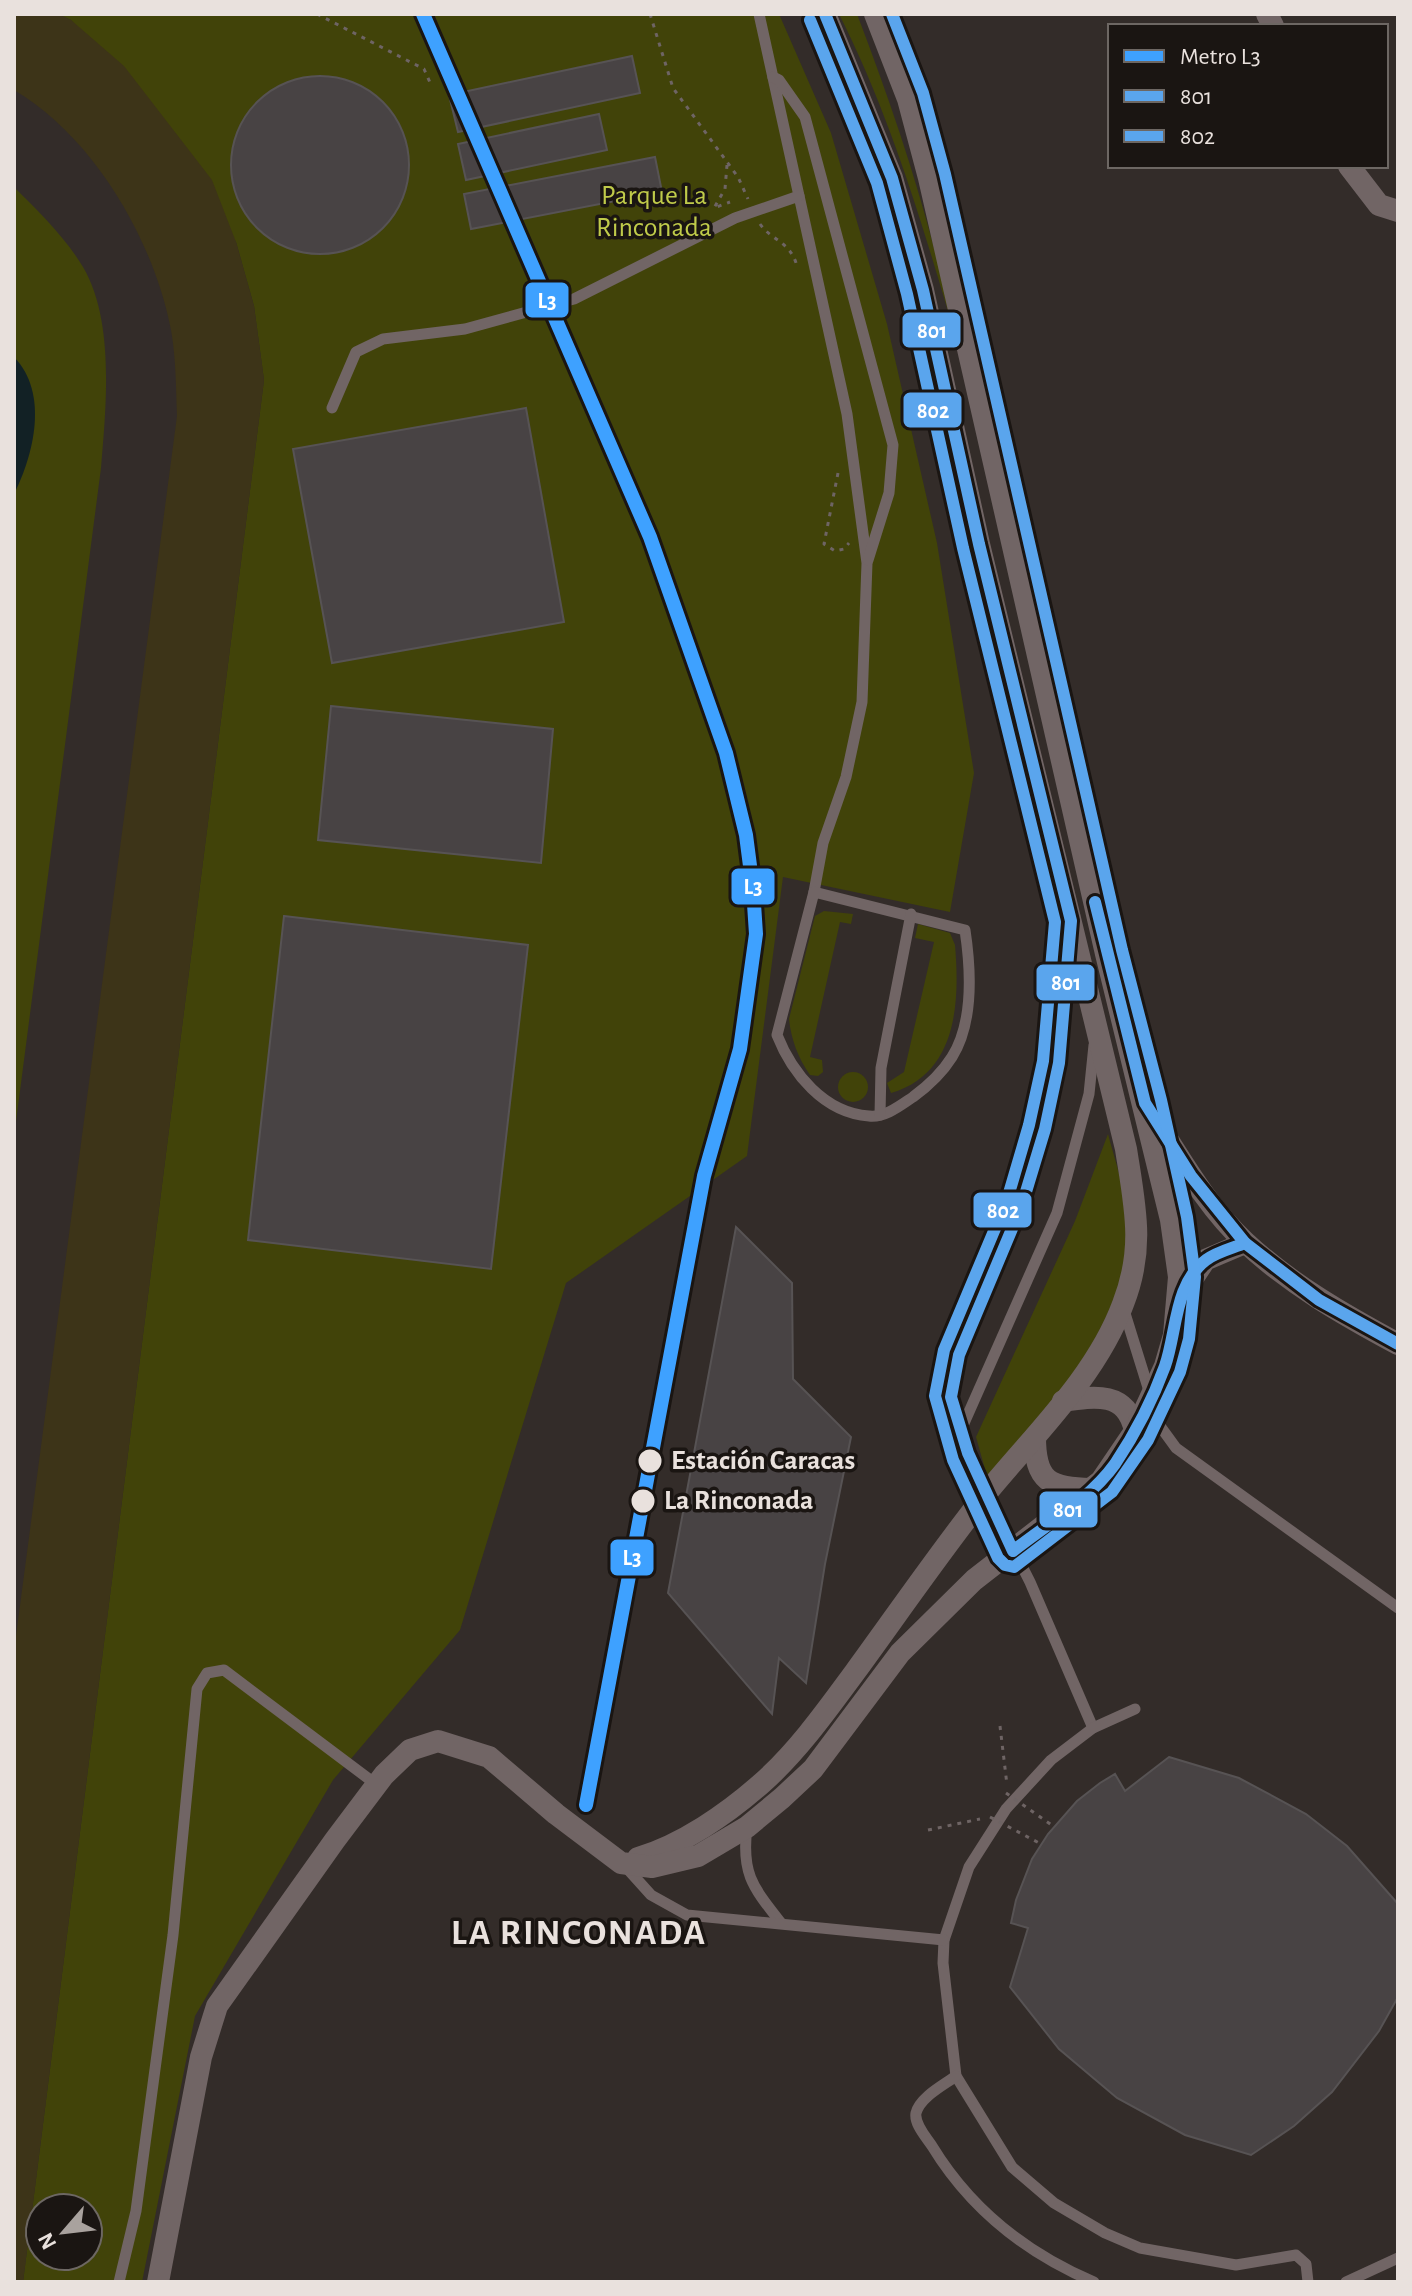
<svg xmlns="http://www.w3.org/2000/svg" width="1412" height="2296" font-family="'Alegreya Sans',sans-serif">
  <rect width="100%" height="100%" fill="#332c29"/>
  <g fill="#414309" fill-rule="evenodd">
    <path d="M58 14H779L831 133 887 324 937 543 974 773 950 912 783 877 747 1156 566 1283 460 1630 333 1780 195 2016 142 2282H23L264 380 254 306 236 242 71 20ZM40 2208H88V2256H40Z"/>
    <path d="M839 14H857C896 116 930 218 952 325 921 219 889 113 839 14Z"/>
    <path d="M14 187C38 211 65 237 83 267 115 321 106 408 101 468L14 1137Z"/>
    <path d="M824 911 853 914 851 924 840 922 810 1057 822 1060 823 1072 818 1076 810 1075C798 1058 791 1039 789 1019L815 916Z"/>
    <path d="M918 924 950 933 955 945C960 1003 957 1074 891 1093L887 1083 904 1072 934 942 915 938Z"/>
    <circle cx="853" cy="1087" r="15"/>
    <path d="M1108 1134C1116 1164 1128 1198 1128 1229 1127 1325 1046 1410 988 1480L976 1437 1075 1221Z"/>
  </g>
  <path fill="#3d3418" d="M14 14H58L71 20 124 66 212 180 236 242 254 306 264 380 23 2282H14V1651L177 416C176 388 176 358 171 330 154 241 94 137 14 90Z"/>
  <path fill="#122125" d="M14 357C49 393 34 454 14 494Z"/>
  <g fill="#484344" stroke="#575354" stroke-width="2">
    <polygon points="632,56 640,93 458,132 449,95"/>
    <circle cx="320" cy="165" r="89"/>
    <polygon points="599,114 607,150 466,180 458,144"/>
    <polygon points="655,157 662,192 471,229 464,194"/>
    <polygon points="526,408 564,622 332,663 293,449"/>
    <polygon points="331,706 553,729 541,863 318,840"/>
    <polygon points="284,916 528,945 491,1269 248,1240"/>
    <polygon points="736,1227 792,1283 793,1379 851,1437 825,1564 806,1683 779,1658 772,1714 668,1593"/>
    <polygon points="1169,1757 1239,1778 1306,1814 1347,1846 1398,1904 1398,1997 1379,2031 1332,2092 1294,2126 1251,2155 1185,2135 1117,2098 1059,2049 1010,1987 1028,1928 1011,1923 1016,1900 1032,1859 1048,1834 1077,1801 1100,1783 1115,1774 1125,1791"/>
  </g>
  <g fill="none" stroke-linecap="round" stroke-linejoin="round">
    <g stroke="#6e6464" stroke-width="3" stroke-dasharray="4 6" stroke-linecap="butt">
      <polyline points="317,14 424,69 432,87"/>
      <polyline points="650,14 673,88 738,177 748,199"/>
      <polyline points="727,165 725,189 714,208 730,202"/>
      <path d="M760 224C772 241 790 241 797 266"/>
      <polyline points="838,473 824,544 835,551 844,549 849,543"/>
      <polyline points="1000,1726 1007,1785"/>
      <polyline points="928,1830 980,1819"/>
    </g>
    <g stroke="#716565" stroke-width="11">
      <polyline points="759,14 847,414 867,563 862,702 846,777 823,843 814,892"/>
      <polyline points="773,77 779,80 805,117 893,445 889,493 868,560"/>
      <polyline points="332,408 356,352 383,339 465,329 574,299 735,218 799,196"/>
      <path d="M814 892 965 930C971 970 974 1022 952 1057 942 1073 928 1086 913 1097 901 1105 885 1118 869 1116 824 1113 792 1073 777 1035Z"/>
      <polyline points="1069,942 1059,1063 1045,1129 1022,1205 959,1355 951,1397 968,1453 986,1495 1030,1582 1093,1728"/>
      <polyline points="880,1115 881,1068 911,914"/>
      <polyline points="1123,1307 1160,1426 1176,1448 1398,1608"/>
      <polyline points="961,1430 1057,1213 1089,1094 1094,1045"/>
      <polyline points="1135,1709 1093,1728 1051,1760 1006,1809 969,1867 944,1940 943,1963 956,2076 1012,2167 1054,2203 1105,2233 1140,2248 1236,2265 1296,2255 1306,2264 1308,2282"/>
      <path d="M747 1827C741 1874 753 1887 781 1923"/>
      <polyline points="624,1865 651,1895 687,1915 944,1940"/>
      <path d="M956 2076C944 2085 920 2097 916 2113 914 2124 926 2137 932 2146 971 2210 1026 2253 1094 2282"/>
      <polyline points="119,2282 136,2211 173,1935 197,1689 207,1673 224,1670 377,1785"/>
      <polyline points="1346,2282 1398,2258"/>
    </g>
    <g stroke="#716565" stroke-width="22">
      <polyline points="1267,14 1273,26"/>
      <polyline points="1349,166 1379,205 1398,211"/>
      <path d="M1154 1118C1181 1160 1208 1208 1245 1242 1290 1284 1344 1315 1398 1344"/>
      <polyline points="1179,1299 1205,1260 1245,1243"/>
      <path d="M1063 1401C1095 1396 1127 1391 1135 1431"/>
      <path d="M1035 1437C1035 1482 1050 1488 1091 1489"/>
      <path d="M638 1858C682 1845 727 1814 762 1783 798 1751 827 1710 855 1672 898 1613 940 1552 985 1495 1033 1436 1096 1377 1123 1304 1145 1248 1135 1207 1126 1149L979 544 923 290 892 178 825 14"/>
      <polyline points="158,2282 201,2057 217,2006 335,1840 384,1775 410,1750 438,1741 489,1757 556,1814 621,1863 652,1867 698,1856 747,1827 782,1798 813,1769 900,1653 974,1580 1101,1481 1135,1431 1165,1366 1174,1335 1179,1277 1171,1220 1106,954 929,178 908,99 875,14"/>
    </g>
    <g stroke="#6e6464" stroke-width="3" stroke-dasharray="4 6" stroke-linecap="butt">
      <polyline points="1006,1793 1053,1826"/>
      <polyline points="990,1817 1041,1844"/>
    </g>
    <g stroke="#1a1512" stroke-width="18">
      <g id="bus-1">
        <path d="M825 14 892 178 923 290 979 544 1071 921 1059 1063 1045 1129 1022 1205 959 1355 951 1397 968 1453 1013 1551C1046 1525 1090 1499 1115 1464 1135 1434 1153 1399 1165 1366 1177 1332 1174 1284 1206 1260 1216 1252 1233 1248 1245 1243"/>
        <polyline points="1095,902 1145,1103 1191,1176 1245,1243 1319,1300 1398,1344"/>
      </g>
    </g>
    <g stroke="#1a1512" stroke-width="18">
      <polyline id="bus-2" points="810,20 877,183 907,294 963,548 1055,922 1043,1061 1029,1125 1007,1200 944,1350 935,1396 953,1460 998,1558 1005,1565 1014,1567 1112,1492 1148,1440 1180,1372 1189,1339 1195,1277 1187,1217 1161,1100 1122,950 945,174 923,93 892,14"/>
    </g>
    <use href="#bus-1" stroke="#5aa5ed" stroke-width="12"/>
    <use href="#bus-2" stroke="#5aa5ed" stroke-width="12"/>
    <g stroke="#1a1512" stroke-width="20">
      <polyline id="metro-1" points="423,14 650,537 726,753 746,835 753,889 756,934 740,1049 704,1176 586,1805"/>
    </g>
    <use href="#metro-1" stroke="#3ea1ff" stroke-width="14"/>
  </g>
  <g fill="#e9e1dd" stroke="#1a1512" stroke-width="3">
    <circle cx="650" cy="1461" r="13"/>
    <circle cx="643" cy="1501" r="13"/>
  </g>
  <g text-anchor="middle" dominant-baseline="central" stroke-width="7" stroke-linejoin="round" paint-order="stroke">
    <g font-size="28" fill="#c0cb4a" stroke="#1a1512">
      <text x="654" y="196">Parque La<tspan x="654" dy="32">Rinconada</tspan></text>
    </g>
    <g font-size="28" font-weight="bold" fill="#e9e1dd" stroke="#1a1512" text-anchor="start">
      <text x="671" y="1461">Estación Caracas</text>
      <text x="664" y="1501">La Rinconada</text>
    </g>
    <g font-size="36" font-weight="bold" letter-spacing="2" fill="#e9e1dd" stroke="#1a1512">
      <text x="579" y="1933">LA RINCONADA</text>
    </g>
  </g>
  <g stroke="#1a1512" stroke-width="3">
    <rect x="524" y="281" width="46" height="38" rx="8" fill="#3ea1ff"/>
    <rect x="901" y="311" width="61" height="38" rx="8" fill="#5aa5ed"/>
    <rect x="902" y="391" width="61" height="38" rx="8" fill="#5aa5ed"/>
    <rect x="730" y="867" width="46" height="39" rx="8" fill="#3ea1ff"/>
    <rect x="1035" y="963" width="61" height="39" rx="8" fill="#5aa5ed"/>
    <rect x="972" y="1191" width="61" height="38" rx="8" fill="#5aa5ed"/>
    <rect x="1038" y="1490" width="61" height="39" rx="8" fill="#5aa5ed"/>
    <rect x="609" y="1538" width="46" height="39" rx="8" fill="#3ea1ff"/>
  </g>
  <g font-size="22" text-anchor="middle" font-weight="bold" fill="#fff">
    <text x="547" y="308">L3</text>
    <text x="932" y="338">801</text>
    <text x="933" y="418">802</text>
    <text x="753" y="894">L3</text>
    <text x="1066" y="990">801</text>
    <text x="1003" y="1218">802</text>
    <text x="1068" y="1517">801</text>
    <text x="632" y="1565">L3</text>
  </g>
  <rect width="1412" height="2296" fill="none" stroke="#e9e1dd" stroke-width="32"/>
  <rect x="1108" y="24" width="280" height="144" fill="#1a1512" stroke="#6d6763" stroke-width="2"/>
  <rect x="1124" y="50" width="40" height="12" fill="#3ea1ff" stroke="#6d6763" stroke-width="2"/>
  <text x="1180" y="64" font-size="24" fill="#e9e1dd">Metro L3</text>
  <rect x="1124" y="90" width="40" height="12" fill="#5aa5ed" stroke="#6d6763" stroke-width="2"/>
  <text x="1180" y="104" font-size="24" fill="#e9e1dd">801</text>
  <rect x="1124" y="130" width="40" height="12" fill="#5aa5ed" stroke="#6d6763" stroke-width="2"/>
  <text x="1180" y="144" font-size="24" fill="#e9e1dd">802</text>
  <g transform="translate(64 2232) rotate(242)"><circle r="38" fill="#1a1512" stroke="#6d6763" stroke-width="2"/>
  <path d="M0-6L14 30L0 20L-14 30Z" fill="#a9a29e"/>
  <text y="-12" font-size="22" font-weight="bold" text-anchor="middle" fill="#e9e1dd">N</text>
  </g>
</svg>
